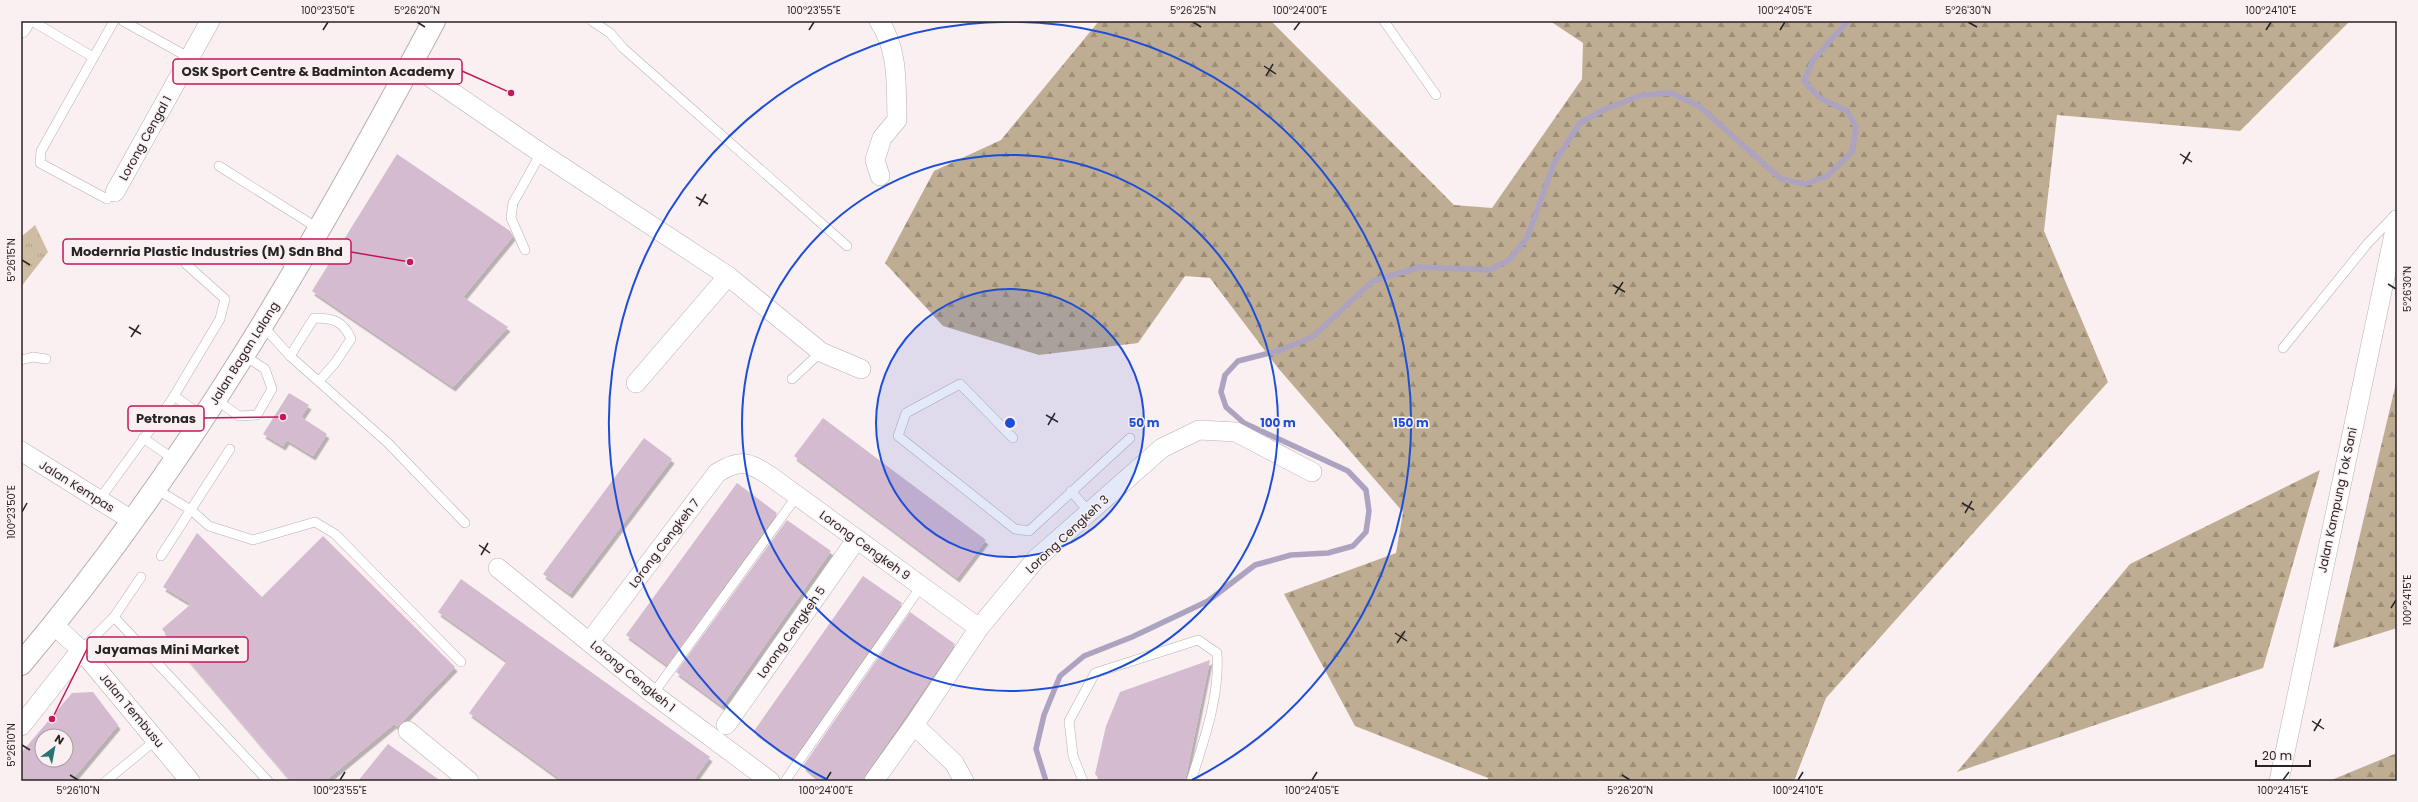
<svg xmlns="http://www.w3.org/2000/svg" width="2418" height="802" font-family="Poppins,sans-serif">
  <defs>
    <pattern id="forest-firs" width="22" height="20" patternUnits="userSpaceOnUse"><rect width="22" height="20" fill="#bfad93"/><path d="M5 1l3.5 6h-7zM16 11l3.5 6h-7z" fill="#9b8d78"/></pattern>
    <pattern id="park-tufts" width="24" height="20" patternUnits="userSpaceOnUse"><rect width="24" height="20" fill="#cfbda3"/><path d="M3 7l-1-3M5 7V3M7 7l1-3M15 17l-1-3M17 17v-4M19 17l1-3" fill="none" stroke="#b2a28c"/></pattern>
    <filter id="shadow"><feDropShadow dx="2.5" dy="4.5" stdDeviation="0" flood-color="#0004"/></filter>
  </defs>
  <rect width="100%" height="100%" fill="#faeff1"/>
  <g fill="url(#forest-firs)">
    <polygon points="1099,21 1271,21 1454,205 1492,208 1582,79 1583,43 1550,21 2350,21 2240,131 2057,115 2044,231 2108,382 1826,698 1794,781 1488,781 1488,778 1355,726 1284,594 1396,553 1403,512 1278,368 1210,278 1185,276 1138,343 1039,355 943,326 885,263 934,171 1001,140"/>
    <polygon points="2397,379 2397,628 2333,648"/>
    <polygon points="2320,470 2263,668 1957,772 2130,564"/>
    <polygon points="2397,753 2397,781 2329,781"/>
  </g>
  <polygon fill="url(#park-tufts)" points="35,225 48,252 21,287 21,237"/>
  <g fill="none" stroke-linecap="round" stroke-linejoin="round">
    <polyline stroke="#aba3bf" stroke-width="5.5" points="1046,781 1036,749 1044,715 1060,676 1084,656 1132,637 1208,601 1255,565 1291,555 1328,553 1353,546 1366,532 1369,511 1366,490 1348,471 1244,423 1226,407 1221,392 1225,375 1238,361 1281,350 1312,337 1373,281 1420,267 1490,270 1509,260 1527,238 1555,161 1580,123 1605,109 1642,95 1671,93 1699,106 1781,179 1805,184 1827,176 1852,152 1856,127 1847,111 1820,98 1804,81 1813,60 1848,21"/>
  </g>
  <g fill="#d5bbcf" fill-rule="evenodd" filter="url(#shadow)">
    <polygon points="397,154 510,231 513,236 463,297 508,327 453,387 312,291"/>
    <polygon points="289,393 309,405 301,417 327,434 313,456 287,440 283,446 263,434"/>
    <polygon points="823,418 986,540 957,578 794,456"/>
    <polygon points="644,438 672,459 570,594 543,574"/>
    <polygon points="737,483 777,513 667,665 626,635"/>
    <polygon points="787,520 831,551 722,706 676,672"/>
    <polygon points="197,533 262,597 323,536 455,667 397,727 394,724 325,781 291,781 162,629 191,604 163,587"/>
    <polygon points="863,576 902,603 793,759 754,731"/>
    <polygon points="461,579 710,757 693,781 563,781 469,713 507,661 438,612"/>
    <polygon points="910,612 955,644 865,775 863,781 821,781 803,766"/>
    <polygon points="1210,660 1185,781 1101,781 1095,774 1106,726 1120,692"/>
    <path d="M93 692 118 725 71 781H21V753L72 693ZM42 736H66V760H42Z"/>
    <polygon points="388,744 441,781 358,781"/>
  </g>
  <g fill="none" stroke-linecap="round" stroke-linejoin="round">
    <g stroke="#b9afb0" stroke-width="10">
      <g id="lane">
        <polyline points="32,21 93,57"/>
        <polyline points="114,21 41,151 40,163 107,199 115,192"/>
        <polyline points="123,21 190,58"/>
        <polyline points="592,21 610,33 623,48 847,246"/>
        <polyline points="1384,21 1436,95"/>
        <polyline points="219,166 319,229"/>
        <polyline points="262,247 296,268"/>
        <polyline points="525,250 511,218 513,203 541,153"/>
        <polyline points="262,325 290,356 388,443 465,523"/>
        <polyline points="2283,348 2368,243 2395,215"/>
        <path d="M290 356 314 318C334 318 343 321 351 339L335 363 319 381"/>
        <polyline points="21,360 33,357 46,359"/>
        <polyline points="792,379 821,352"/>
        <polyline points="174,396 204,417"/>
        <polyline points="215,399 239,416 257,415 272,389 265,369 243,355"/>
        <polyline points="143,438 175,460"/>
        <polyline points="1013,438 960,384 906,413 898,436 1015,529 1029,531 1130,438"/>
        <polyline points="156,489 191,510 209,526 253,540 315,522 335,534 461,662"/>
        <polyline points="1071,491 1089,512"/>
        <polyline points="99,500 171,401 220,319 225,299 186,264"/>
        <polyline points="161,556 230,449"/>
        <polyline points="114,617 268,781"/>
        <polyline points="81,650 114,617 141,577"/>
        <polyline points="653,694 797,496"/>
        <polyline points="106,781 157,739"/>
        <polyline points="785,781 922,585"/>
        <path d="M1083 781 1073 756 1069 721 1095 673 1198 640 1217 653C1220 696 1204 740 1191 781"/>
      </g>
    </g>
    <g stroke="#b9afb0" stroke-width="20">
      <g id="street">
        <path d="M879 21C899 50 896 86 897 120L882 138 875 160 880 176"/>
        <polyline points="21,28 25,21"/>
        <polyline points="411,64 541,153 728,276 821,352 861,369"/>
        <polyline points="115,192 210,21"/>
        <polyline points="636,383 728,276"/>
        <polyline points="21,451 133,521"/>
        <polyline points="498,568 653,694 770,781"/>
        <polyline points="54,625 81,650 190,781"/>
        <path d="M590 641 717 473C741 458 748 462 770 476L979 628"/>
        <polyline points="726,725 856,540"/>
        <polyline points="914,725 954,763 964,781"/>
        <polyline points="21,726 81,650"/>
        <polyline points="408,731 469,781"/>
        <polyline points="874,781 914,725 979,628 1036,559 1162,448 1199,430 1236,432 1312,472"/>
        <polyline points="2279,781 2397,220"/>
      </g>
    </g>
    <g stroke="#b9afb0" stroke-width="24">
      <path id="secondary" d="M21 664C186 469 314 246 434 21"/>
    </g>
    <use href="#lane" stroke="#fff" stroke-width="9"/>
    <use href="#street" stroke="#fff" stroke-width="19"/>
    <use href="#secondary" stroke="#fff" stroke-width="22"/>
  </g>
  <path fill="none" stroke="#282425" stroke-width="1.5" d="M417 22 425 27M1193 22 1201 27M1968 22 1977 27M323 30 328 22M809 30 814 22M1294 30 1300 22M1780 30 1785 22M2266 30 2271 22M1264 66 1276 74M1266 76 1273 64M2180 154 2192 162M2183 164 2190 152M696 197 708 204M699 206 706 194M22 260 30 265M2388 284 2396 289M1613 285 1625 292M1615 294 1623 282M129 327 141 334M131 337 139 325M1046 415 1058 422M1048 425 1055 413M1962 503 1974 510M22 512 27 503M1965 513 1972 501M479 545 490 553M481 555 488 543M2391 608 2396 600M1395 633 1407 641M1397 643 1405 631M2312 721 2324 729M2314 731 2321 719M22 745 30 750M70 775 78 780M1622 775 1630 780M340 780 345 772M826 780 831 772M1312 780 1317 772M1798 780 1803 772M2283 780 2289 772"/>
  <circle cx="1010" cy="423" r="134" fill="#1d4ed8" fill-opacity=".12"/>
  <g fill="none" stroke="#1d4ed8" stroke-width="2">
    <circle cx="1010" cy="423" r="134"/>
    <circle cx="1010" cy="423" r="268"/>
    <path d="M828 780A401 401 0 1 1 1192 780"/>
  </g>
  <g text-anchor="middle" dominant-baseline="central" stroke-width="3" stroke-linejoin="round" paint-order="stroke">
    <g font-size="12" fill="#282425" stroke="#faeff1">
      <text transform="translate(145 138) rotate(-61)">Lorong Cengal 1</text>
      <text transform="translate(244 353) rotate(-58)">Jalan Bagan Lalang</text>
      <text transform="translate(77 486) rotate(32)">Jalan Kempas</text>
      <text transform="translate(2337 500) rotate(-78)">Jalan Kampung Tok Sani</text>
      <text transform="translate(1067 534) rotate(-43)">Lorong Cengkeh 3</text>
      <text transform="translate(664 543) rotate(-53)">Lorong Cengkeh 7</text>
      <text transform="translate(865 545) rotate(36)">Lorong Cengkeh 9</text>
      <text transform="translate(791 632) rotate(-55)">Lorong Cengkeh 5</text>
      <text transform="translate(633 676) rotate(39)">Lorong Cengkeh 1</text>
      <text transform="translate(132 710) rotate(50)">Jalan Tembusu</text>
    </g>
  </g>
  <circle cx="1010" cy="423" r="6" fill="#1d4ed8" stroke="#faeff1" stroke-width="2"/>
  <g font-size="12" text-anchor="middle" font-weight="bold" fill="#1d4ed8" stroke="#faeff1" stroke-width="3" stroke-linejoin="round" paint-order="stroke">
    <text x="1144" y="427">50 m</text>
    <text x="1278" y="427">100 m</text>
    <text x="1411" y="427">150 m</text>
  </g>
  <path fill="none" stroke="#c2185b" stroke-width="1.5" d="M511 93L462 71M410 262L351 252M283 417L204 418M52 719L87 649"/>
  <g fill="#c2185b" stroke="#faeff1" stroke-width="1.5">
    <circle cx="511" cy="93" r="4"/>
    <circle cx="410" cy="262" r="4"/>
    <circle cx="283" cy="417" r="4"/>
    <circle cx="52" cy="719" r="4"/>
  </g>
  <g fill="#faeff1" stroke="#c2185b" stroke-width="1.5">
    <rect x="173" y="59" width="289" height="25" rx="4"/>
    <rect x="63" y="239" width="288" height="25" rx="4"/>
    <rect x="128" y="406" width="76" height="25" rx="4"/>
    <rect x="87" y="637" width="161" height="25" rx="4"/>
  </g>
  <g font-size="13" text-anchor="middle" font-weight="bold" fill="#282425">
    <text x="318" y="76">OSK Sport Centre &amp; Badminton Academy</text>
    <text x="207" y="256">Modernria Plastic Industries (M) Sdn Bhd</text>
    <text x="166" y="423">Petronas</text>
    <text x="167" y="654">Jayamas Mini Market</text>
  </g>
  <rect width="2418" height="802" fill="none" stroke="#faeff1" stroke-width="44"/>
  <g transform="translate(54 748) rotate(32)"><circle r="19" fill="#faeff1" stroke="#a69e9f"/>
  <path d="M0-3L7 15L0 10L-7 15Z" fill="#287373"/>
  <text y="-6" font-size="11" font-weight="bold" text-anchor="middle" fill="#282425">N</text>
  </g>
  <path d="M2256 760v6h54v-6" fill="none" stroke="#282425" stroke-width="2"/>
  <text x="2262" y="760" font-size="12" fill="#282425" stroke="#faeff1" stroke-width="3" paint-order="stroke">20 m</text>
  <rect x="22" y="22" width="2374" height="758" fill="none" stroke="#282425" stroke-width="1.5"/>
  <g font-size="10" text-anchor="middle" fill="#282425">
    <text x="328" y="14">100°23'50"E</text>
    <text x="417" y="14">5°26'20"N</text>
    <text x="814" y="14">100°23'55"E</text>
    <text x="1193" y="14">5°26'25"N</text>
    <text x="1300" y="14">100°24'00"E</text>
    <text x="1785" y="14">100°24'05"E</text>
    <text x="1968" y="14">5°26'30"N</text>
    <text x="2271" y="14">100°24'10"E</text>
    <text transform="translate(11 260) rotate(-90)" y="4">5°26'15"N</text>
    <text transform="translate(2407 289) rotate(-90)" y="4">5°26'30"N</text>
    <text transform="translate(11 512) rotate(-90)" y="4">100°23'50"E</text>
    <text transform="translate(2407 600) rotate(-90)" y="4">100°24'15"E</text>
    <text transform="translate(11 745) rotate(-90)" y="4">5°26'10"N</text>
    <text x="78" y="794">5°26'10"N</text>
    <text x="340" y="794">100°23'55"E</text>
    <text x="826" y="794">100°24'00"E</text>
    <text x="1312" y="794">100°24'05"E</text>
    <text x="1630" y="794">5°26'20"N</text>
    <text x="1798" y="794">100°24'10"E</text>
    <text x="2283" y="794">100°24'15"E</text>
  </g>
</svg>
